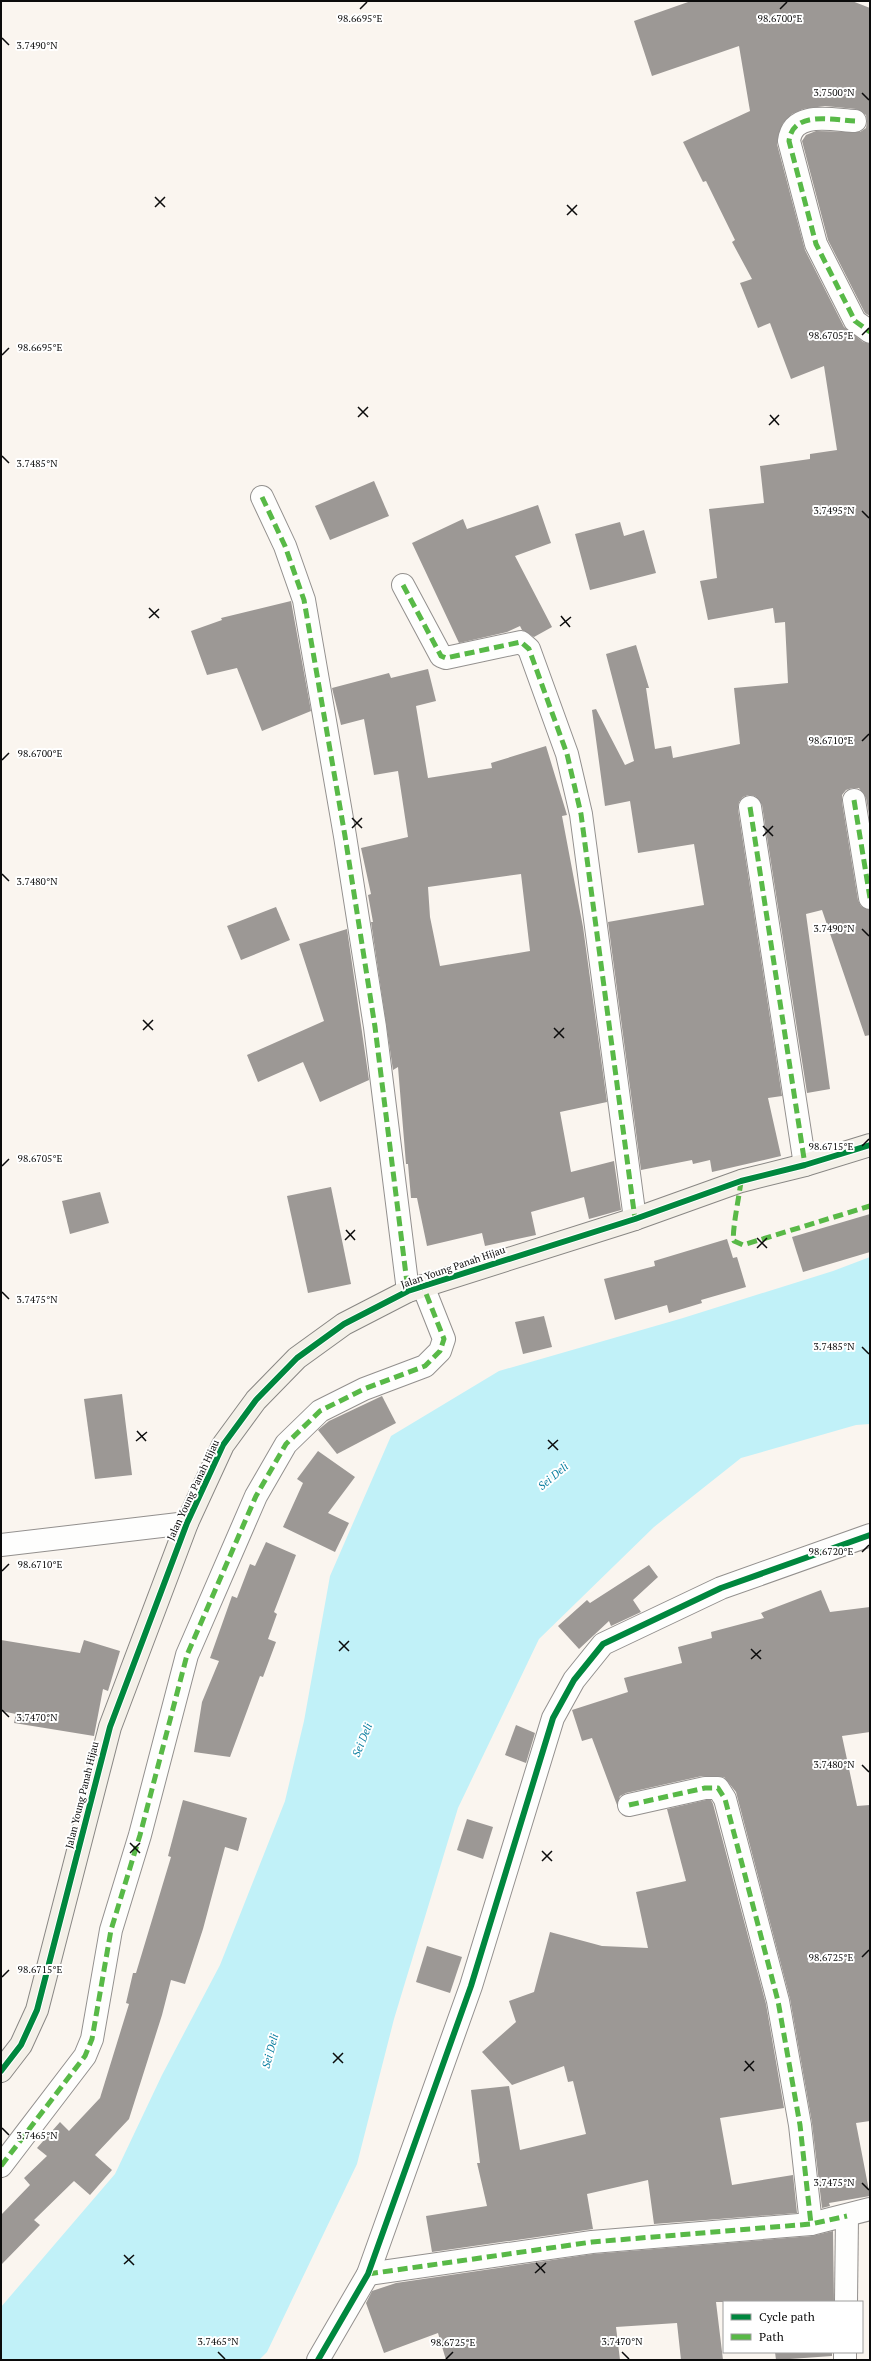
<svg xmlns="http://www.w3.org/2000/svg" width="871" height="2361" font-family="'PT Serif',serif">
  <rect width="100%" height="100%" fill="#faf5ef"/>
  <polygon fill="#c1f1f8" points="870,1257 870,1424 856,1425 741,1458 654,1527 539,1639 458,1808 394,2019 357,2164 267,2352 259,2360 1,2360 1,2307 115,2174 162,2075 220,1965 285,1801 304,1721 330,1576 391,1436 499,1371 683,1318 833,1271"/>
  <g fill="#9c9895" fill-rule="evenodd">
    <polygon points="691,1 852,1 870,8 870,316 865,313 828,240 802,141 806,135 816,131 860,132 866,128 867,122 866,115 856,109 825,106 803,109 792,114 783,123 777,144 805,250 844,327 863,342 870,344 870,820 866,798 859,788 852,788 846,790 842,795 842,802 858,900 861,906 870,910 870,1035 865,1036 822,910 806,914 830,1089 807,1093 762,805 755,796 748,795 743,797 739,802 738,809 782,1096 768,1098 781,1156 712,1172 710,1160 693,1164 692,1160 641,1170 608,922 704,905 694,844 638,853 630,801 605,806 592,710 596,709 625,765 634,761 606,654 636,645 649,688 646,688 655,749 671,746 673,758 740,744 734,688 788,683 785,622 775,623 773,608 708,620 700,581 717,578 709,509 764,503 760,466 810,459 810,454 837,450 824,366 791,379 770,323 758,328 740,283 752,279 732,242 735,240 706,181 703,182 683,142 750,111 739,46 652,76 634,21"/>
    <polygon points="374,481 389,516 330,540 315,506"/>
    <polygon points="538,505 551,543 515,556 552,627 534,637 522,630 520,626 507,632 459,643 412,543 463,519 467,529"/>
    <polygon points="620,522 624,536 644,530 656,573 590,590 575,534"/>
    <polygon points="291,601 311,711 262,731 237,668 207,675 191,631 222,620 221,618"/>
    <path d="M428 669 436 701 416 706 428 778 492 768 491 763 546 746 567 815 562 816 583 927 607 1102 560 1112 571 1172 614 1161 621 1210 589 1219 584 1197 531 1212 536 1235 485 1246 482 1233 427 1246 417 1198H411L408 1164H406L398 1067 393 1070 371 922H373L368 895 371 894 361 848 408 837 398 771 374 775 364 719 341 725 332 688 389 673 391 678ZM521 874 530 951 440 966 430 917 428 887Z"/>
    <polygon points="276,907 290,940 241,960 227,926"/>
    <polygon points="347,929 369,1080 320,1102 303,1062 258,1082 247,1055 324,1021 299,944"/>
    <polygon points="331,1187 351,1284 308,1293 287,1196"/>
    <polygon points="100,1192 109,1223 70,1234 62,1201"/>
    <polygon points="870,1214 870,1252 803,1272 792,1237"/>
    <polygon points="727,1239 733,1258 737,1257 746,1287 701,1300 702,1303 669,1313 667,1305 615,1320 604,1279 655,1266 654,1261"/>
    <polygon points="544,1316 552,1347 523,1354 515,1322"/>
    <polygon points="122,1394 132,1475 95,1479 84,1399"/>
    <polygon points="382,1396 396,1423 337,1454 318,1430 329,1421"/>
    <polygon points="318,1451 355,1477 328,1513 349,1523 335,1552 283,1527 303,1483 297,1479"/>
    <polygon points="266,1542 296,1555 274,1612 277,1614 268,1639 276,1642 263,1677 260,1676 230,1757 194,1752 202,1702 219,1661 210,1658 232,1596 237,1598 250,1564 255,1566"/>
    <polygon points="649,1565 658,1577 633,1600 641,1612 611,1626 609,1621 579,1649 558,1626 587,1600 590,1603"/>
    <polygon points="821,1590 830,1612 870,1607 870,1732 842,1736 857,1806 870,1805 870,2121 856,2123 870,2196 829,2203 830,2206 822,2208 812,2123 790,1999 736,1792 724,1777 702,1776 626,1793 620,1796 617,1805 592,1738 582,1741 572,1710 628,1692 624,1678 682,1663 678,1647 712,1638 711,1632 764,1618 761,1613"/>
    <polygon points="1,1640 80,1653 84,1640 120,1651 108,1691 103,1689 94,1736 14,1723 16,1714 1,1711"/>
    <polygon points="516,1725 535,1733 526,1763 505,1755"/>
    <polygon points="183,1800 247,1818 238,1851 225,1847 203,1929 185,1984 171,1980 162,2015 129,2119 95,2155 112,2170 90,2195 74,2181 34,2220 40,2225 1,2265 1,2215 30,2185 24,2178 47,2156 37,2148 60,2122 69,2131 100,2098 129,2004 126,2003 133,1973 136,1973 171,1857 168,1856"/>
    <polygon points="706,1800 711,1800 713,1804 766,2004 784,2108 720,2118 732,2185 793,2175 797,2213 654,2224 648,2180 587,2194 593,2229 432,2252 426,2216 487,2206 477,2163 480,2163 471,2090 509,2086 520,2150 586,2134 573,2081 568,2082 564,2066 512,2085 482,2052 516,2022 509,2001 534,1992 550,1932 602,1946 648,1948 636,1892 686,1881 667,1809"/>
    <polygon points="467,1819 493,1827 483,1859 457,1850"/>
    <polygon points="427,1946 462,1957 450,1993 416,1982"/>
    <polygon points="833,2231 834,2302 716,2302 723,2360 681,2360 677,2323 616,2327 620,2360 446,2360 438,2333 384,2353 366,2303 372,2291 396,2283 593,2254 812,2236"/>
    <polygon points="775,2352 832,2352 832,2356 776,2360"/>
  </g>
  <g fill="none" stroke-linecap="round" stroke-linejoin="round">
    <g stroke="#93908e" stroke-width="24">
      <g id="street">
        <path d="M855 121C832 120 793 110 789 141L816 244 855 321 870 332"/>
        <polyline points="262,497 285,546 304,600 345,836 375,1027 408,1291"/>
        <polyline points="403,585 441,656 446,658 521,642 529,649 567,754 581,814 635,1219"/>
        <polyline points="854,800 870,898"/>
        <polyline points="750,807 805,1165"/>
        <polyline points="1,1545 187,1523"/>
        <polyline points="629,1805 705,1788 718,1788 725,1799 778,2001 800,2125 811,2224"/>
        <polyline points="1,2166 85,2056 92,2039 111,1930 140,1835 187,1655 256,1496 286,1444 320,1411 364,1389 425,1366 440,1351 444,1339 423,1286"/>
        <polyline points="368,2274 592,2242 811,2224 870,2209"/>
        <polyline points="846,2302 847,2216"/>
        <polyline points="318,2360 368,2274 471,1986 553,1718 574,1680 603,1644 721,1588 870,1535"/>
        <polyline points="845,2360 845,2352"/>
      </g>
    </g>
    <g stroke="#898784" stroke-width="24">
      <polyline id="secondary" points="1,2071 21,2045 37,2010 110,1727 187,1523 223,1445 256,1400 297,1358 344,1324 408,1291 635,1219 741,1181 805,1165 870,1145"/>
    </g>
    <use href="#street" stroke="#fefefd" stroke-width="22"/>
    <use href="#secondary" stroke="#f4f0e8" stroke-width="22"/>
    <g stroke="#58b947" stroke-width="5" stroke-dasharray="10 5" stroke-linecap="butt">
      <path d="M855 121C832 120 793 110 789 141L816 244 855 321 870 332"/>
      <polyline points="262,497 285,546 304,600 345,836 375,1027 408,1291"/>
      <polyline points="403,585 441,656 446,658 521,642 529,649 567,754 581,814 635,1219"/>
      <polyline points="854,800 870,898"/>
      <polyline points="750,807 805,1165"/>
      <path d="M741 1181C740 1192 731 1235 734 1241L743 1245 870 1206"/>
      <polyline points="629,1805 705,1788 718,1788 725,1799 778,2001 800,2125 811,2224"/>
      <polyline points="1,2166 85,2056 92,2039 111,1930 140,1835 187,1655 256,1496 286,1444 320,1411 364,1389 425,1366 440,1351 444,1339 423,1286"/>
      <polyline points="368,2274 592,2242 811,2224 847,2216"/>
    </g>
    <g stroke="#fff" stroke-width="8">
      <g id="cycleway">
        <polyline points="1,2071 21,2045 37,2010 110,1727 187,1523 223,1445 256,1400 297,1358 344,1324 408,1291 635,1219 741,1181 805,1165 870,1145"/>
        <polyline points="318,2360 368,2274 471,1986 553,1718 574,1680 603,1644 721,1588 870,1535"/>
      </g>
    </g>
    <use href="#cycleway" stroke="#00873e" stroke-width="6"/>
  </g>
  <path fill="none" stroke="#0b0b0b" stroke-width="1.5" d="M360 9 367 2M780 9 787 2M2 38 9 45M862 93 869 100M155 197 165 207M567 205 577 215M155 207 165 197M567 215 577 205M862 335 869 328M2 355 9 348M358 407 368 417M770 415 779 425M358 417 368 407M769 425 779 415M2 456 9 463M862 511 869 518M149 608 159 618M561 616 570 627M149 618 159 609M560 626 571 617M862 741 869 734M2 760 9 753M352 818 362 828M763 826 773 836M352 828 362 818M763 836 773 826M2 874 9 881M862 929 869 936M143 1020 153 1030M554 1028 564 1038M143 1030 153 1020M554 1038 564 1028M862 1146 869 1139M2 1166 9 1159M346 1230 355 1240M757 1238 767 1248M345 1240 355 1230M757 1248 767 1238M2 1292 9 1299M862 1347 869 1354M137 1431 146 1441M548 1440 558 1450M136 1441 147 1432M548 1449 558 1440M862 1552 869 1545M2 1571 9 1564M339 1641 349 1651M751 1649 761 1659M339 1651 349 1641M751 1659 761 1650M2 1710 9 1717M862 1765 869 1772M130 1843 140 1853M542 1851 552 1861M130 1853 140 1843M542 1861 552 1851M862 1957 869 1950M2 1977 9 1970M333 2053 343 2063M745 2061 754 2071M333 2063 343 2053M744 2071 754 2061M2 2128 9 2135M862 2183 869 2190M124 2255 134 2265M536 2263 545 2273M124 2264 134 2255M535 2273 546 2263M218 2352 225 2359M622 2352 629 2359M446 2359 453 2352"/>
  <g text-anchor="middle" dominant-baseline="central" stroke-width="4" stroke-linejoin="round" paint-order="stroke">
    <g font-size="10" fill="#0b0b0b" stroke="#fff">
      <text transform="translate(453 1267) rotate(-19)">Jalan Young Panah Hijau</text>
      <text transform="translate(193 1490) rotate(-65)">Jalan Young Panah Hijau</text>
      <text transform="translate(82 1795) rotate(-76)">Jalan Young Panah Hijau</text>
    </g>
    <g font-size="11" font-style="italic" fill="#0a7ea0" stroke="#fff">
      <text transform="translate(553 1476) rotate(-40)">Sei Deli</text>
      <text transform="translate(362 1740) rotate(-68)">Sei Deli</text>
      <text transform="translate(270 2051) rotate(-75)">Sei Deli</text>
    </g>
  </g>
  <g font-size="10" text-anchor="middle" fill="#0b0b0b" stroke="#fff" stroke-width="4" stroke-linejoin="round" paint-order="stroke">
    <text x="360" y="22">98.6695°E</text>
    <text x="780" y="22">98.6700°E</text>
    <text x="37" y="49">3.7490°N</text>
    <text x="834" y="96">3.7500°N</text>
    <text x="831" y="339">98.6705°E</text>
    <text x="40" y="351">98.6695°E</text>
    <text x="37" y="467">3.7485°N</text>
    <text x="834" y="514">3.7495°N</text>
    <text x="831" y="744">98.6710°E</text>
    <text x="40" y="757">98.6700°E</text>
    <text x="37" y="885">3.7480°N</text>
    <text x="834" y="932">3.7490°N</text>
    <text x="831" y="1150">98.6715°E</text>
    <text x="40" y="1162">98.6705°E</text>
    <text x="37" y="1303">3.7475°N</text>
    <text x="834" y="1350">3.7485°N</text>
    <text x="831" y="1555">98.6720°E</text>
    <text x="40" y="1568">98.6710°E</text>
    <text x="37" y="1721">3.7470°N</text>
    <text x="834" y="1768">3.7480°N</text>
    <text x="831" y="1961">98.6725°E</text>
    <text x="40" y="1973">98.6715°E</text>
    <text x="37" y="2139">3.7465°N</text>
    <text x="834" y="2186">3.7475°N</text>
    <text x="218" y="2345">3.7465°N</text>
    <text x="622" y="2345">3.7470°N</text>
    <text x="453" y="2346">98.6725°E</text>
  </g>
  <rect width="871" height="2361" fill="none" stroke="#0b0b0b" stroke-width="4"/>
  <rect x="723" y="2301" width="140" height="52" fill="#ffffff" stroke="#9d9d9d"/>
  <rect x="731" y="2314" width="20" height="6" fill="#00873e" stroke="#9d9d9d"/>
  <text x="759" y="2321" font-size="12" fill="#0b0b0b">Cycle path</text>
  <rect x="731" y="2334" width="20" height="6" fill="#58b947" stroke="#9d9d9d"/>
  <text x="759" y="2341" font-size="12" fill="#0b0b0b">Path</text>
</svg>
